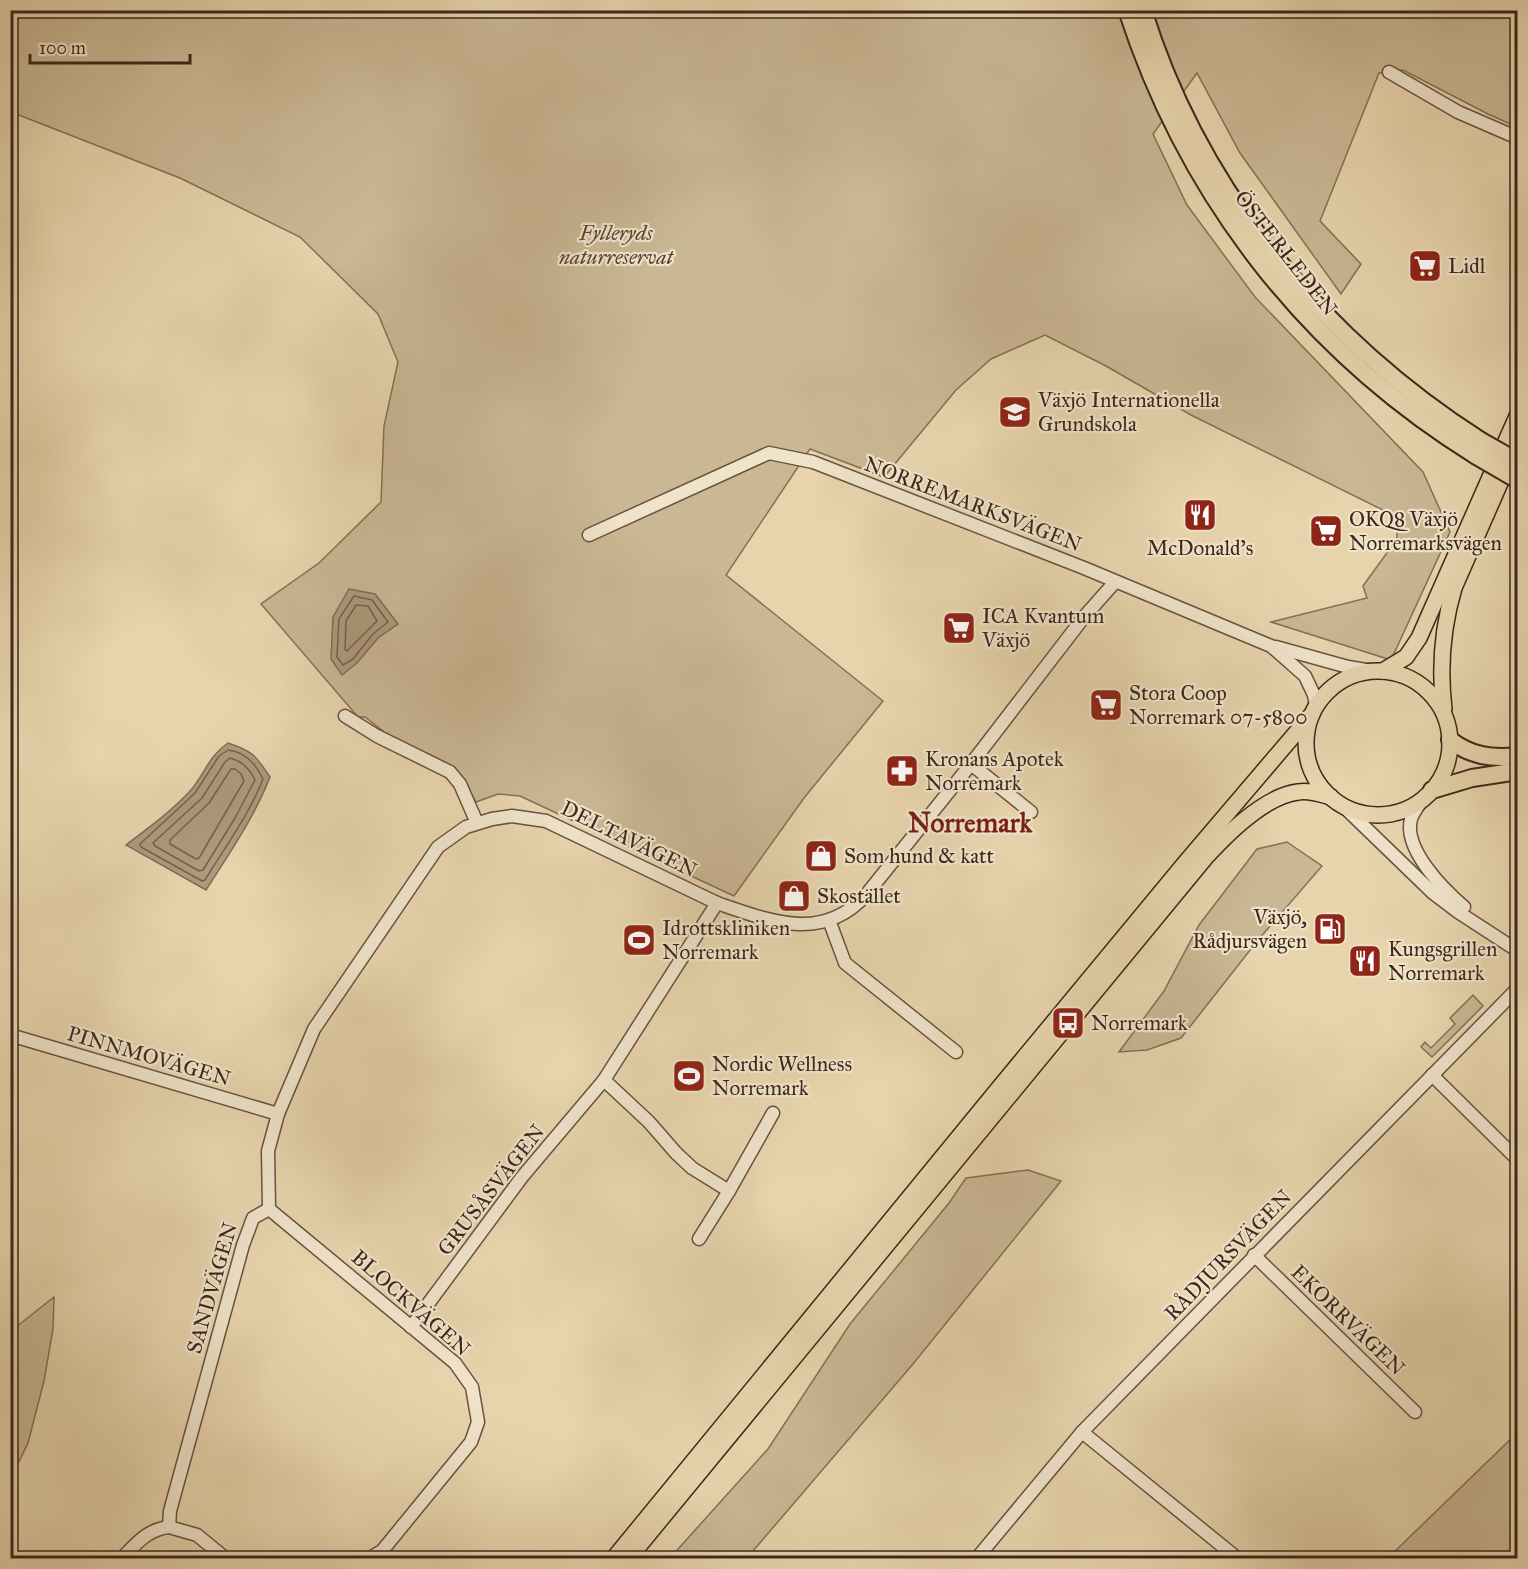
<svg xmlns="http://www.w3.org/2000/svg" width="1528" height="1569" font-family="'IM FELL Great Primer',serif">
  <rect width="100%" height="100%" fill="#e7d4ad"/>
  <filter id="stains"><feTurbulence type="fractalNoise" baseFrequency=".00333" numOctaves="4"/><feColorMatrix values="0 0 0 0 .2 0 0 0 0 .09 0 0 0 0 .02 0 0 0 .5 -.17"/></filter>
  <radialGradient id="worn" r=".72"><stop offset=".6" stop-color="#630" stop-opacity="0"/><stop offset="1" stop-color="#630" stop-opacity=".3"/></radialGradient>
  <g fill="#cab794" stroke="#846f58" stroke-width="1.5">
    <polygon points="10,11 1517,11 1517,127 1488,114 1403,70 1379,73 1320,221 1361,264 1341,294 1240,153 1197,73 1153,134 1187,205 1255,297 1423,472 1450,532 1391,660 1271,622 1367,598 1363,586 1397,539 1397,517 1191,415 1106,366 1045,335 991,359 956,390 884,477 810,449 726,575 883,701 804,798 734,896 520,796 498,794 476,802 461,775 439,760 382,733 383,731 365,717 358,717 261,604 319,563 381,502 384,426 398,362 378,314 300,237 180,178 11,112"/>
    <polygon points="1287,842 1322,866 1258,940 1181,1038 1147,1050 1119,1052 1164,991 1199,925 1257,849"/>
    <polygon points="1473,995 1483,1006 1432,1057 1421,1047 1425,1042 1431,1048 1455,1024 1450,1018"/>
    <polygon points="1028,1170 1061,1181 913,1364 747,1558 670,1558 768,1449 850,1324 949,1203 966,1178"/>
    <polygon points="54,1297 53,1329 44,1381 28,1443 11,1478 11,1331"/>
    <polygon points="1517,1433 1517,1558 1390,1558 1390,1556"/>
  </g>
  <g fill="#ad997c" stroke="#806b56" stroke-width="1.5">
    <polygon points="349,589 375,594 398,624 378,638 357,663 342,675 331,659 333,617"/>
    <path d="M228 743C253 751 256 756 270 777 254 818 229 854 206 890L126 845C148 828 172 811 191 790 206 772 208 757 228 743Z"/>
  </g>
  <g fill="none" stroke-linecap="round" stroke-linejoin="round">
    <g stroke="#75604c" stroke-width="1.5">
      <polygon points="354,596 372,600 388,622 373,634 353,659 343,665 337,657 339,619"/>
      <polygon points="356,605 368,606 377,621 347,651 345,649 346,621"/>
      <path d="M228 750C245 752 256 764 263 779 249 815 225 847 205 880L202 881 141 847 140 844 195 793 219 756Z"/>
      <path d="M230 758C242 761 250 769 255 780L235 818 203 870 199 871 155 846 153 843 202 798 225 762Z"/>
      <polygon points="231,769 235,769 241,774 244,781 199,858 196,859 170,844 170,840 209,803"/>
    </g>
    <g stroke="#685240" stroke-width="15">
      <g id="minor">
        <polyline points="1389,72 1458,112 1518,138"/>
        <polyline points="589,535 769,453 813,462 1084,568 1271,646 1305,676 1314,695 1316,706"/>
        <polyline points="1276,647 1348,667 1372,671"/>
        <polyline points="345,716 377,736 450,772 460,784 477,823"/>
        <polyline points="971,764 1031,812"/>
        <path d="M1423 799C1419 805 1413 812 1411 819 1403 849 1443 889 1464 907"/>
        <polyline points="1341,804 1433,893 1458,912 1518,951"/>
        <polyline points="829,920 845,963 956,1052"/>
        <polyline points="10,1035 278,1114"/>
        <polyline points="1432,1075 1518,1160"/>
        <polyline points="604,1080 649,1122 676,1153 692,1168 729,1191"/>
        <polyline points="269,1209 455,1363 472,1387 478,1422 471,1442 382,1551 370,1558"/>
        <polyline points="699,1239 729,1191 773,1113"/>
        <polyline points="1254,1255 1415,1412"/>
        <polyline points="411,1327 522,1177 604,1080 717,903"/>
        <polyline points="1082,1432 1237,1558"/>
        <polyline points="169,1527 197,1535 225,1558"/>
        <path d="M122 1558C136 1544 148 1529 169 1527L170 1511 243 1245 253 1218 269 1209 268 1151 278 1114 314 1029 438 847 466 827 492 819 512 816 546 821 717 903C770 921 822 943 866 895L971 764 1084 617 1115 582"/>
        <polyline points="977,1558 1082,1432 1518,988"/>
      </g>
    </g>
    <g stroke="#3d271c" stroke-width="18">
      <g id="major">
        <polyline points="1383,671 1406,657 1419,638 1518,414"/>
        <circle cx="1378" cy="743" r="72"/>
        <path d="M1444 709C1439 667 1442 629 1454 588L1518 442"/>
        <polyline points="614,1558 994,1094 1185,863 1312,714"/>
        <path d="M629 1558 1206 857C1227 834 1265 796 1298 792 1309 790 1320 794 1331 797"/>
      </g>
    </g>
    <g stroke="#3d271c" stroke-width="20">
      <g id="highway">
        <path d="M1127 10C1188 198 1308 351 1475 455"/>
        <path d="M1143 10C1199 191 1323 340 1481 441"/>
        <path d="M1450 740C1471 756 1491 759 1518 756"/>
        <polyline points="1432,790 1472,778 1518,771"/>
      </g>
    </g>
    <use href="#minor" stroke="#efe3ca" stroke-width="12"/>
    <use href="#major" stroke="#e7d4ad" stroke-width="15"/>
    <use href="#highway" stroke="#e7d4ad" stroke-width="16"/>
    <g stroke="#3d271c" stroke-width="20" stroke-linecap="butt">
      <g id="highway-bridge">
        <polyline points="1481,441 1518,462"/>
        <polyline points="1475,455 1518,480"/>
      </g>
    </g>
    <use href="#highway-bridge" stroke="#e7d4ad" stroke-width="16"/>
  </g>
  <defs>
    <g id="supermarket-square" transform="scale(1.725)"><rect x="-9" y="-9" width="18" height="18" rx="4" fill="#8f2418" stroke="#efe3ca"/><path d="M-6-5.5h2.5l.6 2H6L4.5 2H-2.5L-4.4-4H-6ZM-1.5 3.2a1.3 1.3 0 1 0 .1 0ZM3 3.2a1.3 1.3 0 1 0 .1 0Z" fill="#fff"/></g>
    <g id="school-square" transform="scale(1.725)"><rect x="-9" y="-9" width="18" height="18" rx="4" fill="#8f2418" stroke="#efe3ca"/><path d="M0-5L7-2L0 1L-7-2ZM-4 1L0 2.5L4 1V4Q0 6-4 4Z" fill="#fff"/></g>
    <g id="restaurant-square" transform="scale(1.725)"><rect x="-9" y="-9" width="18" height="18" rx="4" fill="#8f2418" stroke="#efe3ca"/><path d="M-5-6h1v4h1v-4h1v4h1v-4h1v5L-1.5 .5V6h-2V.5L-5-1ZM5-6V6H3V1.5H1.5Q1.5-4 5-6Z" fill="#fff"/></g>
    <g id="pharmacy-square" transform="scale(1.725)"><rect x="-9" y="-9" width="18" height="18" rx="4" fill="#8f2418" stroke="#efe3ca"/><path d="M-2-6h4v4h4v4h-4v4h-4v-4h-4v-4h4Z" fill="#fff"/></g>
    <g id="shop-square" transform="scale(1.725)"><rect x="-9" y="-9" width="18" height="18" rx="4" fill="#8f2418" stroke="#efe3ca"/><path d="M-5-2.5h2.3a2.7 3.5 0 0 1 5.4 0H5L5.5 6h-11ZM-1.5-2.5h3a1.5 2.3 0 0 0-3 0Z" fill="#fff"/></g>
    <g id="fuel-square" transform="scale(1.725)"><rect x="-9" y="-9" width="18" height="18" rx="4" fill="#8f2418" stroke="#efe3ca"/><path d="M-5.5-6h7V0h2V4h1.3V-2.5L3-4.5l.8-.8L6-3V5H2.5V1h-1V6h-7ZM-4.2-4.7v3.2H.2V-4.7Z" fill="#fff"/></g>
    <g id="stadium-square" transform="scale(1.725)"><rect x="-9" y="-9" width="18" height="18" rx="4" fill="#8f2418" stroke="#efe3ca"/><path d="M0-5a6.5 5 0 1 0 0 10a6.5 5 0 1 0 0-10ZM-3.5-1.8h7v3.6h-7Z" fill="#fff"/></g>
    <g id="bus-square" transform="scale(1.725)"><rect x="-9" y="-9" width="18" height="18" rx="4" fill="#8f2418" stroke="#efe3ca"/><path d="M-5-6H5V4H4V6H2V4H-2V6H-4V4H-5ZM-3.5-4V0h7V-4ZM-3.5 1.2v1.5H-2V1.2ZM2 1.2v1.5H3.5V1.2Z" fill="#fff"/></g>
  </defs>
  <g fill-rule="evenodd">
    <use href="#supermarket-square" x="1425" y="266"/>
    <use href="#school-square" x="1015" y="412"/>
    <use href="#restaurant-square" x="1200" y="515"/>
    <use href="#supermarket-square" x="1326" y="531"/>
    <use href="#supermarket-square" x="959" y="628"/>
    <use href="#supermarket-square" x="1106" y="705"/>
    <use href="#pharmacy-square" x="902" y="771"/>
    <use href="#shop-square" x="821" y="856"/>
    <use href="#shop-square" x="794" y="896"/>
    <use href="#fuel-square" x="1330" y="929"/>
    <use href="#stadium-square" x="639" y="940"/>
    <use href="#restaurant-square" x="1365" y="961"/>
    <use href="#bus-square" x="1068" y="1023"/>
    <use href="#stadium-square" x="689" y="1076"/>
  </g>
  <g text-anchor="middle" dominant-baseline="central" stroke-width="4.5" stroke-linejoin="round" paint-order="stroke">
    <g font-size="21" font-style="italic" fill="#594434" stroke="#efe3ca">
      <text x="616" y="233">Fylleryds<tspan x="616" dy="24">naturreservat</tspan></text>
    </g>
    <g font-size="21" fill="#3d271c" stroke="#efe3ca">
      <text transform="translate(1286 253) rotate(52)">ÖSTERLEDEN</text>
      <text transform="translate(973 504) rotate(21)">NORREMARKSVÄGEN</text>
      <text transform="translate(629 839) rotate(26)">DELTAVÄGEN</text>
      <text transform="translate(149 1056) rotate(16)">PINNMOVÄGEN</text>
      <text transform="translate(491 1190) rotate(-52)">GRUSÅSVÄGEN</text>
      <text transform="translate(1228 1255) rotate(-46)">RÅDJURSVÄGEN</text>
      <text transform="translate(212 1288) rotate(-74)">SANDVÄGEN</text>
      <text transform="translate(411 1303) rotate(41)">BLOCKVÄGEN</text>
      <text transform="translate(1348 1320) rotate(44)">EKORRVÄGEN</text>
    </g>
    <g font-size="21" fill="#3d271c" stroke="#efe3ca" text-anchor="start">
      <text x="1448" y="266">Lidl</text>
      <text x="1038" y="400">Växjö Internationella<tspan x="1038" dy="24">Grundskola</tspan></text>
      <text x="1349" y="519">OKQ8 Växjö<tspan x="1349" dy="24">Norremarksvägen</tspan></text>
      <text x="1200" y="548" text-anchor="middle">McDonald's</text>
      <text x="982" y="616">ICA Kvantum<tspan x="982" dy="24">Växjö</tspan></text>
      <text x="1129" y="693">Stora Coop<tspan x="1129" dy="24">Norremark 07-5800</tspan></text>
      <text x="925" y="759">Kronans Apotek<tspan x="925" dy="24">Norremark</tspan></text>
      <text x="844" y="856">Som hund &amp; katt</text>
      <text x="817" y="896">Skostället</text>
      <text x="1307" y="917" text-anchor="end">Växjö,<tspan x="1307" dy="24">Rådjursvägen</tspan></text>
      <text x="662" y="928">Idrottskliniken<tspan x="662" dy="24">Norremark</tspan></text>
      <text x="1388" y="949">Kungsgrillen<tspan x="1388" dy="24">Norremark</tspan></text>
      <text x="1091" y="1023">Norremark</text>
      <text x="712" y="1064">Nordic Wellness<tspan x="712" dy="24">Norremark</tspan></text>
    </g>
    <g font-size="27" font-weight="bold" fill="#7a1f14" stroke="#efe3ca">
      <text x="970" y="822">Norremark</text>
    </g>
  </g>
  <rect width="1528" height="1569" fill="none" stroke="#e7d4ad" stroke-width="36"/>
  <rect x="12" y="12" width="1504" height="1545" fill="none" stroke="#3d271c" stroke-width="3"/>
  <rect x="18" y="18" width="1492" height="1533" fill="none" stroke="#3d271c" stroke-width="1.5"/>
  <path d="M30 54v9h160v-9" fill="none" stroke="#3d271c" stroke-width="3"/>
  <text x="39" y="54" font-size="18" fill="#3d271c" stroke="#efe3ca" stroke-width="4.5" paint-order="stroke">100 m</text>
  <rect width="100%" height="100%" filter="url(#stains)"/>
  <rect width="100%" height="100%" fill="url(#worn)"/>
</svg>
